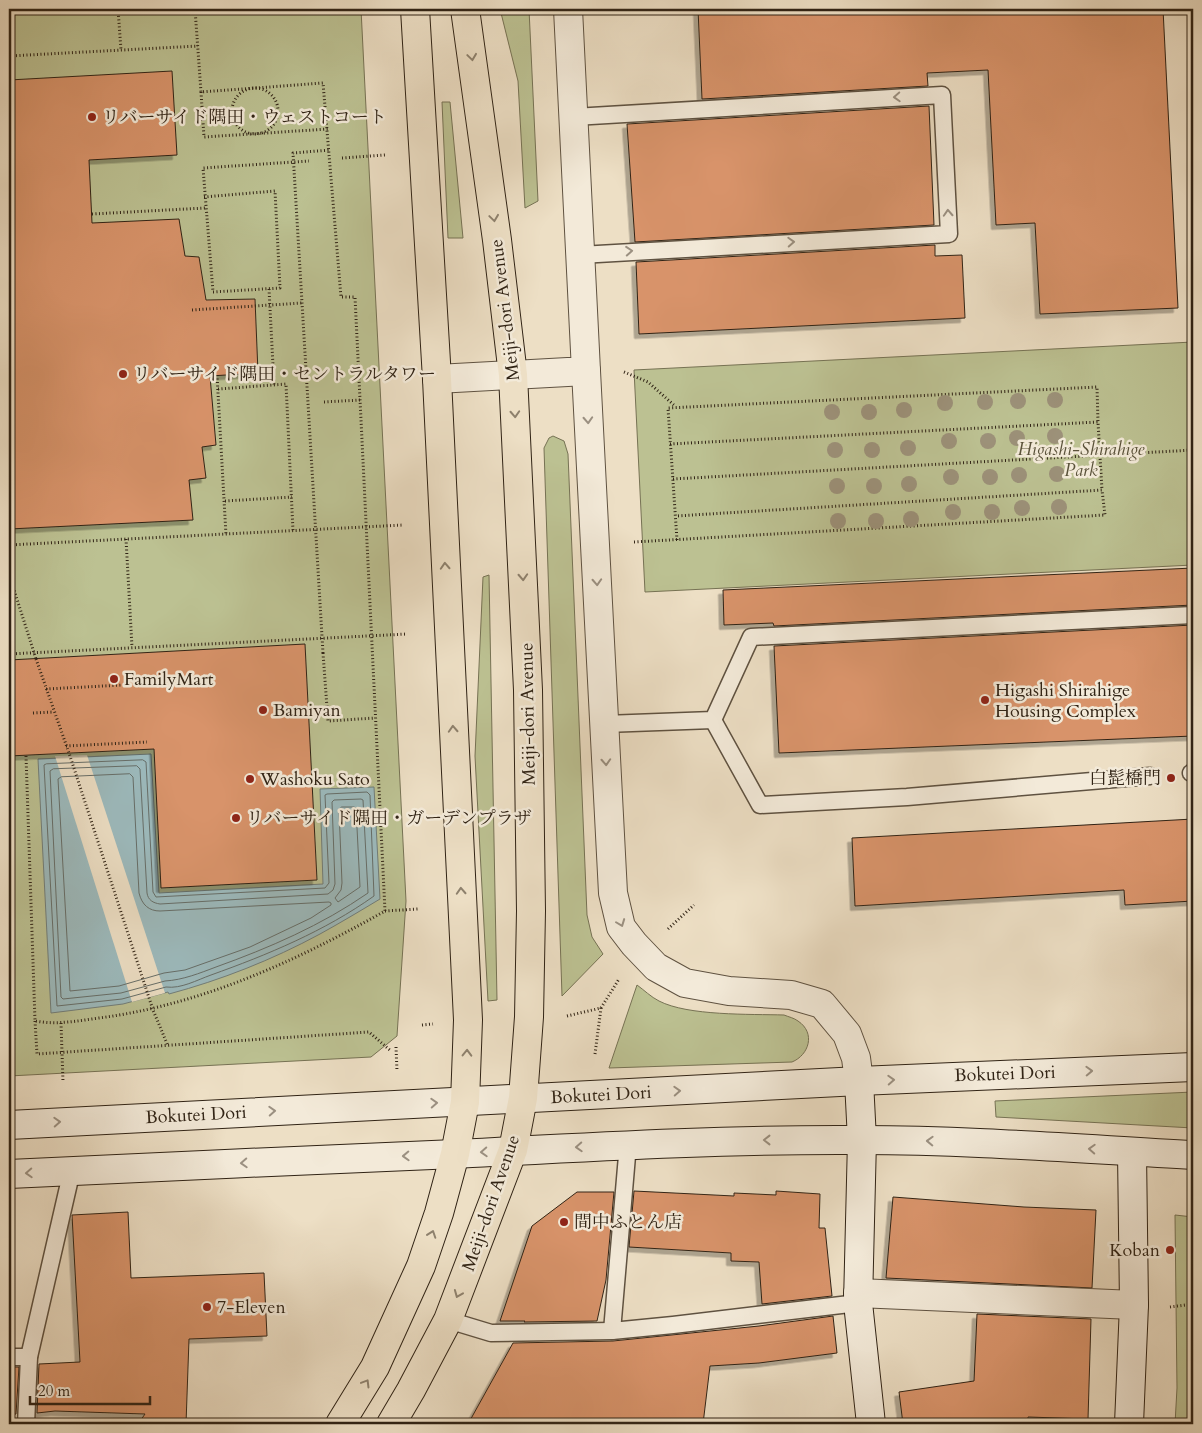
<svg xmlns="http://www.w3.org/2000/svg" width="1202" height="1433" font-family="Cardo,'Noto Serif JP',serif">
  <defs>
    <filter id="shadow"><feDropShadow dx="-4.5" dy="4.5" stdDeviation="0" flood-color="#0004"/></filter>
  </defs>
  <rect width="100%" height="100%" fill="#eddfc5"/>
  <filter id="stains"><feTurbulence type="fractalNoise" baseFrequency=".004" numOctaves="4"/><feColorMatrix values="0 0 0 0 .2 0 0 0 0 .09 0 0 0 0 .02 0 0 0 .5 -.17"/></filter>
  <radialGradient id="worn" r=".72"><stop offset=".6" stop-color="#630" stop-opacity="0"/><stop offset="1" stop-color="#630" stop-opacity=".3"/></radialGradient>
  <g fill="#bcc192" stroke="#767254">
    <polygon points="9,9 361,9 406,901 397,1036 371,1057 9,1076"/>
    <polygon points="500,9 529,9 538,201 525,208 518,81"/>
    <polygon points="1188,9 1193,9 1193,119"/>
    <polygon points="442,102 450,102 463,238 448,238"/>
    <polygon points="1193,342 1193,565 645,592 634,370"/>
    <polygon points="553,436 564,441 568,454 587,915 592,937 603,954 562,996 544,448 549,438"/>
    <polygon points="489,575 497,1000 488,1001 475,756 483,577"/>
    <path d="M637 985C644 990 651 997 659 1001 688 1016 750 1014 784 1015 789 1017 794 1018 798 1021 816 1033 809 1055 792 1062L609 1068Z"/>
    <polygon points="1193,1092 1193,1128 996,1117 995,1101"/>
    <polygon points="1175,1215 1193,1217 1193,1424 1175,1424 1177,1388"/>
  </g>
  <path fill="#9cbabd" stroke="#717e7a" d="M151 754 159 893 323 884 320 789 374 787 380 899C360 911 340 923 320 934 272 960 221 980 169 994L168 992 123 1004 51 1013 38 759Z"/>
  <polygon fill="#eddfc5" points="87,755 165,993 132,1002 55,756"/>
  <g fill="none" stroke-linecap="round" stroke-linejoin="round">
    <g stroke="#666e69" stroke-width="1">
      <path d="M143 760 146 762 153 892 156 897 325 888 329 883 325 795 327 794 367 792 370 795 374 896C325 931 267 955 211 975 197 980 181 989 166 987L122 999 57 1006 44 765 46 764Z"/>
      <path d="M137 766 140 769 147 893C148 900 153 903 160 904L328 894 333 890 335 884 332 802 334 800 361 799 363 800 368 893C322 925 269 948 216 967 200 973 183 980 165 981L121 993 63 999 61 997 50 771 53 769Z"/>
      <path d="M130 774 133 777 139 893C142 905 149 911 160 911L329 902 331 903V905L311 918 250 947 185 970 164 973 119 986 70 991 58 779 61 777Z"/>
      <polygon points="342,807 354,807 356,808 360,887 338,902 335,898 341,890 342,883 339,810"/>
    </g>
  </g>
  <g fill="#d8936b" stroke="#302315" filter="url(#shadow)">
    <polygon points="698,9 1163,9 1178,308 1040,314 1035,223 996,225 988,70 927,73 928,86 702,99"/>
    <polygon points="172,71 177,155 89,160 92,223 179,219 185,256 199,257 206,300 255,299 258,373 210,376 216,445 202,447 206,478 189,480 193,520 9,529 9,80"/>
    <polygon points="929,106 934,225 635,242 627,124"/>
    <polygon points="935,245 935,256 962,255 965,318 639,334 636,262"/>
    <polygon points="1193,568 1193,605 774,626 773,623 724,625 723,590"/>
    <polygon points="1193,625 1193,736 779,753 774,646"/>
    <polygon points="305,644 317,880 161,888 154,749 9,756 9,660"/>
    <polygon points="1193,819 1193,901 1125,905 1124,890 855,906 852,838"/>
    <polygon points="634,1191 734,1196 734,1193 776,1195 776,1191 820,1194 819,1228 825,1228 832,1296 762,1304 759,1262 731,1261 731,1253 629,1247"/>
    <polygon points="577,1192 614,1192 606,1280 597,1321 524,1322 525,1321 500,1321 532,1226"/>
    <polygon points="893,1197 1024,1207 1096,1210 1092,1288 886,1278"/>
    <polygon points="128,1212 131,1278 264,1273 267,1336 189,1339 186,1424 138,1424 145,1414 55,1411 37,1413 39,1364 80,1362 72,1215"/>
    <polygon points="977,1314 1091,1319 1088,1419 1028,1417 1028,1424 903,1424 899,1392 974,1381"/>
    <polygon points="833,1316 837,1353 759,1363 710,1366 703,1424 468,1424 513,1343 613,1341 759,1326"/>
    <polygon points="9,1367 19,1367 16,1414 9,1415"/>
  </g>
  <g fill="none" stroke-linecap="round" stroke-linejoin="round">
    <g stroke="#5f5241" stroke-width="19">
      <g id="lane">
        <polyline points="574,117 942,95 949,234 580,255"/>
        <polyline points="713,720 760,805 907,797 1150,776"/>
        <polyline points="605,724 713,720 751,637 1193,615"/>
        <polyline points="1191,773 1193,772"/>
        <polyline points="628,1144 612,1331 673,1325 858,1303"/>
        <polyline points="448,1320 491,1333 612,1331"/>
        <polyline points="9,1357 29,1357"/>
        <polyline points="26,1424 29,1357 72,1170"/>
      </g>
    </g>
    <g stroke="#5f5241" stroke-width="30">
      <g id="street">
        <polyline points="586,371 613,893 621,927 634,944 656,967 685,983 729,991 791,995 822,1004 847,1034 856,1058 859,1081"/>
        <polyline points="437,379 586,371 568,9"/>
        <polyline points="858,1293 1134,1305"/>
      </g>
    </g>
    <g stroke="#302315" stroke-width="30">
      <g id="secondary">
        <polyline points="859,1081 862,1140 858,1303 871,1424"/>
        <polyline points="9,1125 859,1081 1193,1067"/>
        <path d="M9 1174C158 1166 306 1161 455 1154 590 1147 725 1139 860 1140 971 1140 1082 1149 1193 1155"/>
        <polyline points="1129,1424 1134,1305 1132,1152"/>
      </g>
    </g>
    <g stroke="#302315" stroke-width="30">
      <g id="primary">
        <polyline points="340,1424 375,1367 421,1266 439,1213 455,1154 465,1102 468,1020 437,379 415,9"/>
        <polyline points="391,1424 411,1390 448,1320 513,1150 523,1098 529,1017 531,911 528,690 513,375 497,240 465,9"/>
      </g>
    </g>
    <g stroke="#302315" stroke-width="3" stroke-dasharray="1 2.5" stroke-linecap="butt">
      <polyline points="118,9 121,50"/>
      <polyline points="9,56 198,46"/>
      <circle cx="255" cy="111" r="23"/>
      <polyline points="201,92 204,137 328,129"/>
      <polyline points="342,158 385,155"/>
      <polyline points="204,197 275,191 280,288 213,292 203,168 309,161"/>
      <polyline points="92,214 205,208"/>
      <polyline points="9,221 10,221"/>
      <polyline points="269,289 274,385"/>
      <polyline points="624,372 648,382 675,406"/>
      <polyline points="217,375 226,535"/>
      <polyline points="218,389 286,384 293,531"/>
      <polyline points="324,402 360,400"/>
      <polyline points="670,444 1098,422 1102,490 676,516"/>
      <polyline points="673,479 1193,450"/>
      <polyline points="225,501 292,497"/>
      <polyline points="126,539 132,647"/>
      <polyline points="677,540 668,408 1097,387 1098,422"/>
      <polyline points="634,542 1105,515 1102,490"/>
      <polyline points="9,545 403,525"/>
      <polyline points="323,653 328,721 375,718"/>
      <polyline points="9,654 407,634"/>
      <polyline points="36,659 69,753 153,1010 168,1046"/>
      <polyline points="33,713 54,712"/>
      <polyline points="66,746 147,742"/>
      <path d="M26 756 35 1021C57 1025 77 1021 99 1018 201 1005 296 961 385 911L355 297H341L323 83 201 92 195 9"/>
      <polyline points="385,911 418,909"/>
      <polyline points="668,929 694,905"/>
      <polyline points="567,1016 601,1008 619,979"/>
      <polyline points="35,1021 37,1054 369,1032 391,1051"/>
      <polyline points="61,1023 63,1082"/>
      <polyline points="422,1025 433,1024"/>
      <polyline points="396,1047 397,1071"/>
      <polyline points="595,1054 601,1008"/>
      <polyline points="1170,1307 1193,1304"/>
    </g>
    <use href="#lane" stroke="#f3ead9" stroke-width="16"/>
    <use href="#street" stroke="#f3ead9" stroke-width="28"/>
    <use href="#secondary" stroke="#f3ead9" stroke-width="28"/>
    <use href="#primary" stroke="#eddfc5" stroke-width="28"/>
    <g stroke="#302315" stroke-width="3" stroke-dasharray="1 2.5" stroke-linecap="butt">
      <polyline points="192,310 302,303"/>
      <polyline points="9,574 36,659"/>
      <polyline points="323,653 293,153 330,150"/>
      <polyline points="46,689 142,684"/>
    </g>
  </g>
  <g fill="#9c9179">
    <circle cx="1055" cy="400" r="8"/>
    <circle cx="1018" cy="401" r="8"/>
    <circle cx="985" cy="402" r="8"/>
    <circle cx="945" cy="403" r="8"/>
    <circle cx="904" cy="410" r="8"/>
    <circle cx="832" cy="412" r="8"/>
    <circle cx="869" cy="412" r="8"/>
    <circle cx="1055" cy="436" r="8"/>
    <circle cx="1017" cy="438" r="8"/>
    <circle cx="949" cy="441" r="8"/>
    <circle cx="988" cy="441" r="8"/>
    <circle cx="908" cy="448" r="8"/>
    <circle cx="835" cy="450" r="8"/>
    <circle cx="872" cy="450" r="8"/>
    <circle cx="1057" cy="474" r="8"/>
    <circle cx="1019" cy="475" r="8"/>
    <circle cx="951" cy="477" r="8"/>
    <circle cx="990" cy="477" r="8"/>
    <circle cx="909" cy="484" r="8"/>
    <circle cx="837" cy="486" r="8"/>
    <circle cx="874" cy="486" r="8"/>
    <circle cx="1059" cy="507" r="8"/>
    <circle cx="1022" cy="508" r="8"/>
    <circle cx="953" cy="512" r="8"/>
    <circle cx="992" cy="512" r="8"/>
    <circle cx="911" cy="519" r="8"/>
    <circle cx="838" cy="521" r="8"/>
    <circle cx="876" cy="521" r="8"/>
  </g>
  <defs><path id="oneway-chevron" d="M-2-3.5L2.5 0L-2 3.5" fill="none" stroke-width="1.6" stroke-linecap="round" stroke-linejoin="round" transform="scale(1.25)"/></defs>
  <g stroke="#8e816d">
    <use href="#oneway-chevron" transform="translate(472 57) rotate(82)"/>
    <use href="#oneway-chevron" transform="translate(494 218) rotate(82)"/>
    <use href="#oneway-chevron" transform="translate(515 414) rotate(87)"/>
    <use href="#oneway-chevron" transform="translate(445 566) rotate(-93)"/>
    <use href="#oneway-chevron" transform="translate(523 577) rotate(87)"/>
    <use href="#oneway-chevron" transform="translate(453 729) rotate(-93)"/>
    <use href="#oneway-chevron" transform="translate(461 891) rotate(-93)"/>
    <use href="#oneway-chevron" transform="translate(467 1053) rotate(-89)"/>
    <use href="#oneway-chevron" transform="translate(432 1234) rotate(-71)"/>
    <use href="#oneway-chevron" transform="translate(458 1294) rotate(112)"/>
    <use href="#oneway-chevron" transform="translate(366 1383) rotate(-59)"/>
  </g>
  <g stroke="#9b9081">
    <use href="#oneway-chevron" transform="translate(897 97) rotate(177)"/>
    <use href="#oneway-chevron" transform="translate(948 213) rotate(-93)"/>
    <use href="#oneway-chevron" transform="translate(791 242) rotate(-3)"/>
    <use href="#oneway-chevron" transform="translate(629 251) rotate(-4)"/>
    <use href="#oneway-chevron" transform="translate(588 420) rotate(87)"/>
    <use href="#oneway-chevron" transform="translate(597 582) rotate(87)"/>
    <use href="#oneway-chevron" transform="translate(606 762) rotate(87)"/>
    <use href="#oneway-chevron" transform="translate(621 923) rotate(69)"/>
    <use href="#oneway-chevron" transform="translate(1089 1071) rotate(-2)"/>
    <use href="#oneway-chevron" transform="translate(891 1080) rotate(-3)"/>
    <use href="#oneway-chevron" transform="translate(677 1091) rotate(-3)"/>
    <use href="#oneway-chevron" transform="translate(434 1103) rotate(-3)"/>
    <use href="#oneway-chevron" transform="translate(272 1111) rotate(-3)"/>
    <use href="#oneway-chevron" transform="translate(57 1122) rotate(-3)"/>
    <use href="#oneway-chevron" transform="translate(767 1140) rotate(180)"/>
    <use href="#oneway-chevron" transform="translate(930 1141) rotate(-178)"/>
    <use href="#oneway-chevron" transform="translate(579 1147) rotate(177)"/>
    <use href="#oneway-chevron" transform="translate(1092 1149) rotate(-177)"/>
    <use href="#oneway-chevron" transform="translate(484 1152) rotate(177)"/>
    <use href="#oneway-chevron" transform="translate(406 1156) rotate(178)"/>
    <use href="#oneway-chevron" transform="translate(244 1163) rotate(177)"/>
    <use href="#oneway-chevron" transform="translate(29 1173) rotate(177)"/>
  </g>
  <g fill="#8f2418" stroke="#f3ead9" stroke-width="2">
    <circle cx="92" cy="117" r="5"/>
    <circle cx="123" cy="374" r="5"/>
    <circle cx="114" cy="679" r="5"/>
    <circle cx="985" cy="700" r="5"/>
    <circle cx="263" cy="710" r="5"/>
    <circle cx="1171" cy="778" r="5"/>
    <circle cx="250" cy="779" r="5"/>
    <circle cx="236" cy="818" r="5"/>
    <circle cx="564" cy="1222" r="5"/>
    <circle cx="1170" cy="1250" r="5"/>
    <circle cx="207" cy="1307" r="5"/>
  </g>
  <g text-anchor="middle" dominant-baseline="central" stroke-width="5" stroke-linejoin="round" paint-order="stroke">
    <g font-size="18" fill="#302315" stroke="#f3ead9" text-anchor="start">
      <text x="102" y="117">リバーサイド隅田・ウェストコート</text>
      <text x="133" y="374">リバーサイド隅田・セントラルタワー</text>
      <text x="124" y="679">FamilyMart</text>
      <text x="995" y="690">Higashi Shirahige<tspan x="995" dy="21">Housing Complex</tspan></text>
      <text x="273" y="710">Bamiyan</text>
      <text x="1161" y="778" text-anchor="end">白髭橋門</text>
      <text x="260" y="779">Washoku Sato</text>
      <text x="246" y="818">リバーサイド隅田・ガーデンプラザ</text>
      <text x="574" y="1222">間中ふとん店</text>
      <text x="1160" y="1250" text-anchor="end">Koban</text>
      <text x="217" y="1307">7-Eleven</text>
    </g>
    <g font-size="18" fill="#302315" stroke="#f3ead9">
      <text transform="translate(505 310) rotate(-97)">Meiji-dori Avenue</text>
      <text transform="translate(528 714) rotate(-91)">Meiji-dori Avenue</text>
      <text transform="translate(1005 1074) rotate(-2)">Bokutei Dori</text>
      <text transform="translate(601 1095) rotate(-3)">Bokutei Dori</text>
      <text transform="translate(196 1115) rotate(-3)">Bokutei Dori</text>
      <text transform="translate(491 1203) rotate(-71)">Meiji-dori Avenue</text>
    </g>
    <g font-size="18" font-style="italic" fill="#5a523a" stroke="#f3ead9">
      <text x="1081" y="449">Higashi-Shirahige<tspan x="1081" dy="21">Park</tspan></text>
    </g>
  </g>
  <rect width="1202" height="1433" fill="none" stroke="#eddfc5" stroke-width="30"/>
  <rect x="10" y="10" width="1182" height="1413" fill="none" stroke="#302315" stroke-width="2.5"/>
  <rect x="15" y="15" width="1172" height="1403" fill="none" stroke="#302315"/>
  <path d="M30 1396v8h120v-8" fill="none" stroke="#302315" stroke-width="2.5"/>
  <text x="38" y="1396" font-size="15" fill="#302315" stroke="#f3ead9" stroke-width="4" paint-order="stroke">20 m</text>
  <rect width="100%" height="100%" filter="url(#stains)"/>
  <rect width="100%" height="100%" fill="url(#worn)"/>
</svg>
